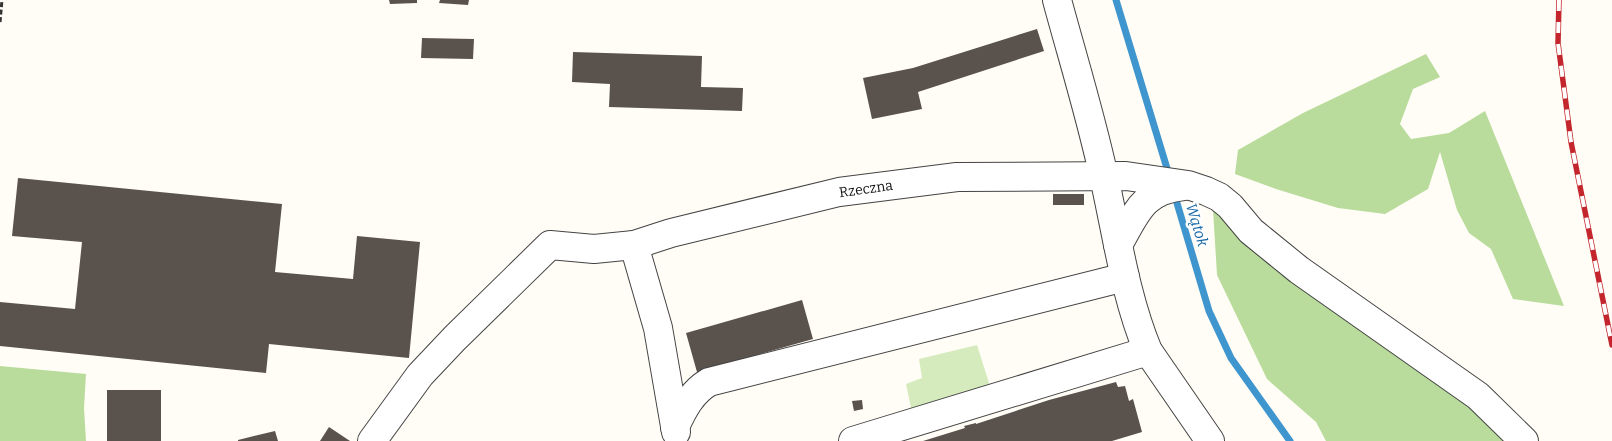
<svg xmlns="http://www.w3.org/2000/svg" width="1612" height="441" font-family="Bitter,serif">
  <rect width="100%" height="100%" fill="#fffdf5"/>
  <polygon fill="#d5ebbd" points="977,345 990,386 911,408 906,384 922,378 919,359"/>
  <g fill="#b9dc9c">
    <polygon points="1426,54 1440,77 1413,89 1400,124 1411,139 1449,133 1485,111 1564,306 1513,299 1491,249 1469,233 1457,210 1440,152 1428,189 1385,214 1338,208 1276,189 1235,174 1238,150 1303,113"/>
    <polygon points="1212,193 1526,441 1326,441 1316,422 1267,379 1217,275"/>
    <polygon points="0,366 86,374 84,408 86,441 0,441"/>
  </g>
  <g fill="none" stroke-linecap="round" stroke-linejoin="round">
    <g stroke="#3f96cf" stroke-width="7">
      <polyline points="1116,0 1169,175"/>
      <polyline points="1174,193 1209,311 1231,358 1290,441"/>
    </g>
  </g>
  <g fill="#5a524d">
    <polygon points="389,0 417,0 417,3 390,4"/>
    <polygon points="440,0 469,0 468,5 439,3"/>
    <polygon points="1037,29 1044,51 918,92 922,109 872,119 863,78 913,68"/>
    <polygon points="422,38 474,39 473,59 421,58"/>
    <polygon points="573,52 702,56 701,87 743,88 742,111 609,107 610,84 572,82"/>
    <polygon points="18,178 282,204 275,272 353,279 357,236 420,242 409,358 269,344 266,373 0,346 0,302 75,309 82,242 12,236"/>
    <rect x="1053" y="194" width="31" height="11"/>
    <polygon points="802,300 813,339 697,372 686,333"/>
    <polygon points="1116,382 1118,387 1125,386 1129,401 1133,399 1142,432 1112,441 923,441 965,428 964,426 976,423 976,424 1049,400"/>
    <rect x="107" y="390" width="54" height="51"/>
    <polygon points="862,400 863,409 854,411 852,401"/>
    <polygon points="329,427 350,441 320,441"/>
    <polygon points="275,431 278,441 238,441 238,440"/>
  </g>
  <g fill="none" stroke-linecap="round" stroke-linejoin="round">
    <g stroke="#444" stroke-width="30">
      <g id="minor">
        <path d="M1057 0C1073 59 1091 117 1104 177 1117 235 1125 296 1148 351L1210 441"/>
        <polyline points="634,245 658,328 676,432"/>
        <path d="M1118 245C1136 214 1142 190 1184 186"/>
        <path d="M675 427C683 409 692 392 709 382L1125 277"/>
        <polyline points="372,441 420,375 455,338 550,245 594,249 634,245 671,233 839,192 957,177 1126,176 1188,185 1206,191 1219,197 1230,206 1251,231 1299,270 1478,396 1524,441"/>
        <polyline points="853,441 1148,351"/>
      </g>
    </g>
    <polyline stroke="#333" stroke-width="3" stroke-dasharray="5 2.5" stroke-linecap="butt" points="0,22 2,0"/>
    <use href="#minor" stroke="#fff" stroke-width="28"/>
    <g stroke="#c4262e" stroke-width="5.5">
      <polyline id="rail" points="1559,0 1558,43 1571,142 1612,345"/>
    </g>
    <use href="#rail" stroke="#fff" stroke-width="4" stroke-dasharray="11" stroke-linecap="butt"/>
  </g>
  <g text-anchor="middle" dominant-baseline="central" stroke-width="5" stroke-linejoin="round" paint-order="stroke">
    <g font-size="14" fill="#111" stroke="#fff">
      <text transform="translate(866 189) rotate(-8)">Rzeczna</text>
    </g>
    <g font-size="15" font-style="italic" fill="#1768a6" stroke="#fff">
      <text transform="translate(1197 225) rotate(73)">Wątok</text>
    </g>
  </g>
</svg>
